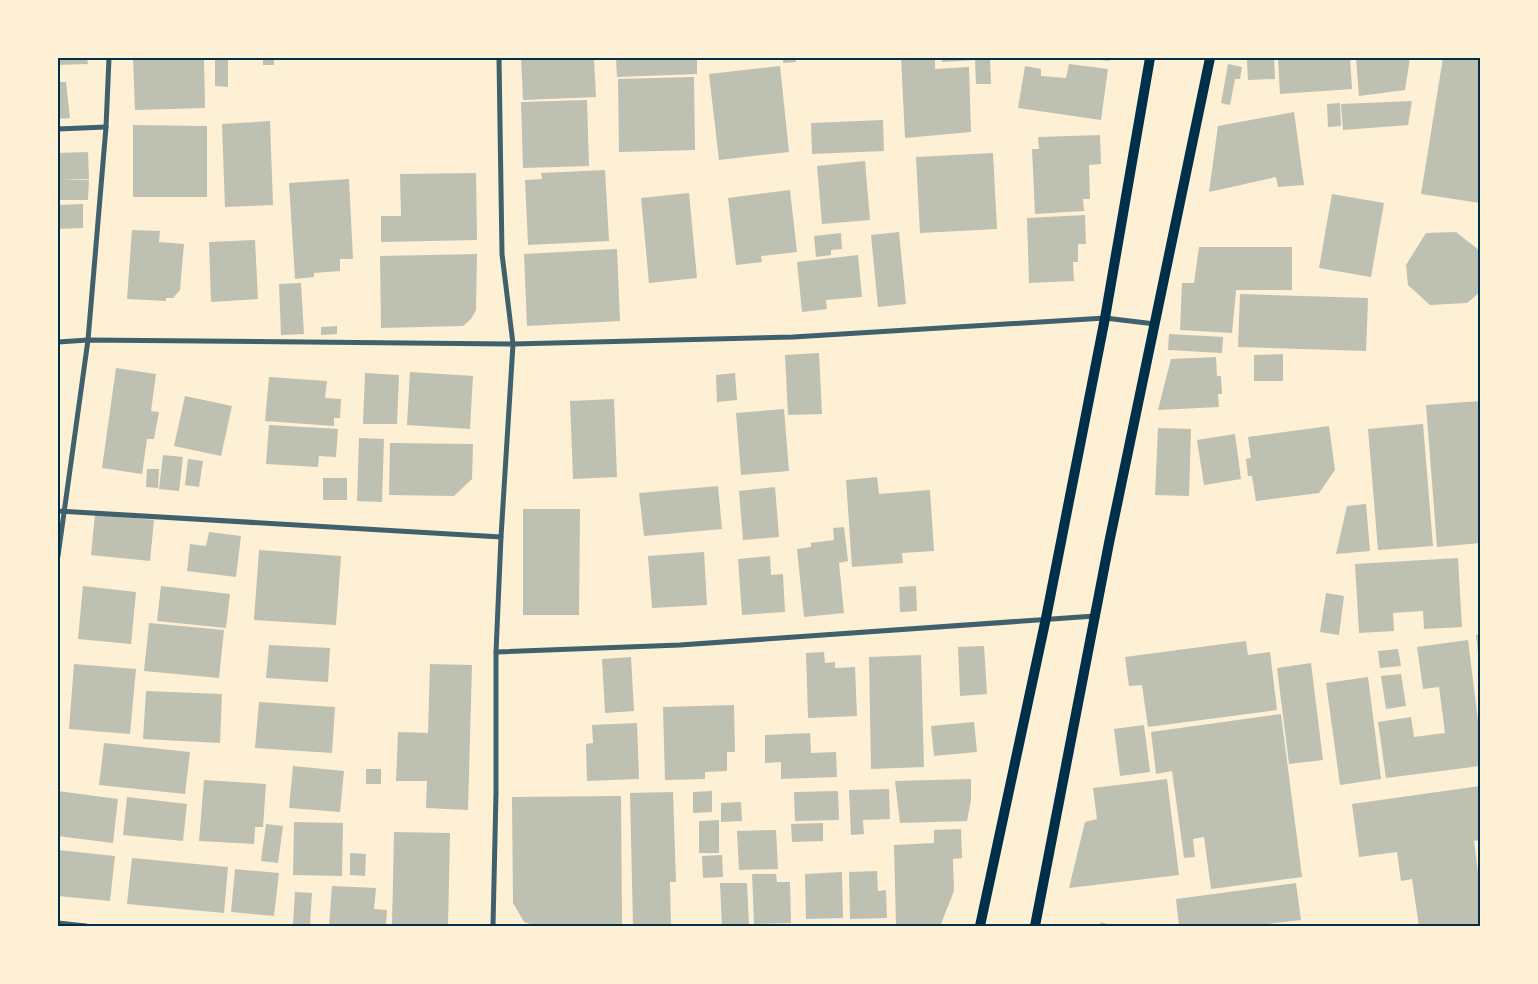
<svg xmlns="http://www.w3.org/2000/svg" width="1538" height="984" font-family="'Archivo Narrow',sans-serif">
  <rect width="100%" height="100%" fill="#fdf0d5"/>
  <g fill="#bec0b2">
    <polygon points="58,58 87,58 88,64 58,65"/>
    <polygon points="133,58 204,58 205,108 135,110"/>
    <polygon points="215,58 228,58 228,87 215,86"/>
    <rect x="263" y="58" width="11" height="7"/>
    <polygon points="521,58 594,58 596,97 523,100"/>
    <polygon points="616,58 697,58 697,74 617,77"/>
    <polygon points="783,58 795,58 796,62 783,63"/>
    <polygon points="901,58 935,58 935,69 969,67 971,132 905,138"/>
    <polygon points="942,58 990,58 991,84 976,84 975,60 942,62"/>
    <polygon points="1081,58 1110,58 1109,61"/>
    <polygon points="1274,58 1275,79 1248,80 1247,60"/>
    <polygon points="1278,58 1350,58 1352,89 1280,94"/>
    <polygon points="1356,58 1410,58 1405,90 1359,96"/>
    <polygon points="1443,58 1480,58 1480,203 1421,194"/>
    <polygon points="1069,64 1108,69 1101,120 1018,108 1025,66 1041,69 1041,76 1066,78"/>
    <polygon points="1228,64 1242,67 1240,79 1235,79 1230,105 1221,103"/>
    <polygon points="780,66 789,152 719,160 709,74"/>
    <polygon points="694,77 695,150 619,152 618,79"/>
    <polygon points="58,82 66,82 70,118 58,119"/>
    <polygon points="587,100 589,166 523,168 521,102"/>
    <polygon points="1412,101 1408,125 1343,130 1341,104"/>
    <polygon points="1340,103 1341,126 1328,127 1327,104"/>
    <polygon points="1294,112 1304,185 1278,187 1276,177 1209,192 1218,126"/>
    <polygon points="883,120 884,151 812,154 811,123"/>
    <polygon points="270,121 273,205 225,207 222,124"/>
    <polygon points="133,125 207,126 207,197 133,197"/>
    <polygon points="1100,135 1101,164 1089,165 1090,199 1083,199 1084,211 1035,214 1032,149 1039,149 1038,137"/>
    <polygon points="88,152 89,179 62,179 89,180 88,200 58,200 58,153"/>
    <polygon points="993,153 997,229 920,233 916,157"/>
    <polygon points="865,161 870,220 822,224 817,166"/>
    <polygon points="605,170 609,241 528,245 525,180 542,179 541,173"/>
    <polygon points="476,173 477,240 381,242 381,216 401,216 400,174"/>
    <polygon points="349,179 353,259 340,259 340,271 314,273 314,277 295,279 289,183"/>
    <polygon points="790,190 797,252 761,256 762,262 736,265 728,198"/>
    <polygon points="689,193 697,278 649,283 641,198"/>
    <polygon points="1332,194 1384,203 1371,277 1319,268"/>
    <polygon points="83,204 83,228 58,229 58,205"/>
    <polygon points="1085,215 1086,244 1078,244 1078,262 1073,262 1074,281 1029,283 1027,218"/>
    <polygon points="132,230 160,231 159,242 184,244 180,290 173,298 166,298 166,301 127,299"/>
    <polygon points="899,232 906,304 878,307 871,235"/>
    <polygon points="1456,232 1480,251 1480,292 1467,303 1430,305 1408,285 1406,265 1426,233"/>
    <polygon points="841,233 842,249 831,250 831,255 816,257 814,236"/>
    <polygon points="255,240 258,299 211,302 209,242"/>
    <polygon points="1199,247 1292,247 1292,290 1236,290 1232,333 1180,330 1182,283 1194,283"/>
    <polygon points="617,249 620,321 527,326 524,254"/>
    <polygon points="477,254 476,310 471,319 463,326 381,328 380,256"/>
    <polygon points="858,255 862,297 826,300 827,309 802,312 797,262"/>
    <polygon points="301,283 304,334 281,335 279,284"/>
    <polygon points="1240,294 1368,298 1366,351 1238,347"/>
    <polygon points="337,326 337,334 321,335 321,327"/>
    <polygon points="1169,334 1223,337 1222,353 1168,350"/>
    <polygon points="819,353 822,414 788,415 785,355"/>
    <polygon points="1283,354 1283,381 1254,381 1254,355"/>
    <polygon points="1216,357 1217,376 1221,376 1222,394 1218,394 1219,407 1158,410 1171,359"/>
    <polygon points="116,368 156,374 151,411 159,412 154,439 147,439 142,474 102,468"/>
    <polygon points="410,372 473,376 470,429 407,425"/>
    <polygon points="365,373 399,375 397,424 363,424"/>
    <polygon points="735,373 737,400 717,402 716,375"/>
    <polygon points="269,377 327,381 325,398 341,399 340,418 334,418 334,426 265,421"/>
    <polygon points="185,396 232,406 221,456 174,446"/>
    <polygon points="614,399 617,477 573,479 570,401"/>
    <polygon points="1480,401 1480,543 1437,547 1426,405"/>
    <polygon points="784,409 789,471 741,475 736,413"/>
    <polygon points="1423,424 1433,546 1378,550 1368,429"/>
    <polygon points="269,425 338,429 336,457 319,456 318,467 266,464"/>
    <polygon points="1329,426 1335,470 1319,493 1256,501 1252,476 1248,476 1246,459 1251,458 1248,437"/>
    <polygon points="1158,428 1191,429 1189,496 1155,495"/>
    <polygon points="1235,434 1241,479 1204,485 1197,440"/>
    <polygon points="359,438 384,439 382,502 357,501"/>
    <polygon points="390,443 473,444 472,479 454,496 389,495"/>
    <polygon points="163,455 183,457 179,491 159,489"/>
    <polygon points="188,459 203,461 199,487 185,485"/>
    <polygon points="147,469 159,469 158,488 146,487"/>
    <polygon points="877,477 879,494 930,490 934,551 902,553 903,563 852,567 846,480"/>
    <rect x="323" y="478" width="24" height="22"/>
    <polygon points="718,486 722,529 644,536 639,493"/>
    <polygon points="775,487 779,537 743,540 739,491"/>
    <polygon points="1366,504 1370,551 1336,554 1347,506"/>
    <polygon points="523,509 580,509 579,615 523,615"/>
    <polygon points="95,514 154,520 150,561 91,555"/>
    <polygon points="844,527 848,561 839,563 844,613 804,617 797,549 811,547 811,543 834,540 833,528"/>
    <polygon points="209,532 241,536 236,577 187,571 190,544 206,546"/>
    <polygon points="259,550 341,556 336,625 254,620"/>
    <polygon points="704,552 707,605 652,608 648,556"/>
    <polygon points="1478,554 1480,554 1480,567 1479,568"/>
    <polygon points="770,556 771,575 783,574 785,612 742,615 738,559"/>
    <polygon points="1458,558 1462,627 1424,629 1423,611 1393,613 1394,631 1359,633 1355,564"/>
    <polygon points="83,586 136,592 131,644 78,639"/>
    <polygon points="161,586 230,594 226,628 157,621"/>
    <polygon points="916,586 917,611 900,612 899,587"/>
    <polygon points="1326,593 1344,596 1339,635 1320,632"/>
    <polygon points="149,623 224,630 219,678 144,671"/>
    <polygon points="1480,634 1480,662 1479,662 1476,635"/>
    <polygon points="1468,640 1480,737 1480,766 1386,778 1378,722 1411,717 1414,737 1445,733 1439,687 1423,689 1417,647"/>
    <polygon points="1246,641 1248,655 1270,652 1277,710 1148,727 1142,685 1129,686 1125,657"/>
    <polygon points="269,645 330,648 328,682 266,678"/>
    <polygon points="984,646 987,694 960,696 958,647"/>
    <polygon points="1398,649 1401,666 1380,668 1378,651"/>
    <polygon points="824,652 825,663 835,662 835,668 855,667 857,716 808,718 806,653"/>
    <polygon points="921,655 924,767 871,769 869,657"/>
    <polygon points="631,657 634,711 605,713 602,659"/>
    <polygon points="1311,663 1323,760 1289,764 1277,668"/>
    <polygon points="74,664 136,669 130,734 69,729"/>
    <polygon points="430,664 472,665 468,810 426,808 427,781 396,781 398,732 428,733"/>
    <polygon points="1401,674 1406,706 1386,709 1381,676"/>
    <polygon points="1368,677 1381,779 1340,785 1326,683"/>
    <polygon points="146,691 222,694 220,743 143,739"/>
    <polygon points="259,702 335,707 332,753 255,748"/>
    <polygon points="734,705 735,752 727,752 727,771 705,772 705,779 665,780 663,707"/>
    <polygon points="1281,714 1302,877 1211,889 1204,837 1193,839 1195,857 1184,858 1172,771 1156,774 1151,732"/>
    <polygon points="974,722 977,752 934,756 931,726"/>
    <polygon points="637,723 639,779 587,781 586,744 593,743 592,725"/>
    <polygon points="1144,725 1150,772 1120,776 1114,729"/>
    <polygon points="810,733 811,753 836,752 837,777 781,779 781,762 765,763 765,735"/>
    <polygon points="104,743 190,752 185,794 99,785"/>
    <polygon points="293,766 344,771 340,812 289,808"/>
    <rect x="366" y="769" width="15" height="15"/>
    <polygon points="971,779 971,800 967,821 900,823 895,781"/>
    <polygon points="1167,779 1179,875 1069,888 1085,822 1097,819 1093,788"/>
    <polygon points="204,780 266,784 263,827 255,827 254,844 199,841"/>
    <polygon points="1480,786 1480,840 1474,841 1480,888 1480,926 1419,926 1412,879 1401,881 1397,852 1359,857 1352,804"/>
    <polygon points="889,789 890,819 863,820 864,834 851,835 849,790"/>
    <polygon points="58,791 118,799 113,843 58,836"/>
    <polygon points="712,791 712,812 693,813 693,792"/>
    <polygon points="838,791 839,820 795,821 794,792"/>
    <polygon points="673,792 676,882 670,882 671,926 633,926 630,793"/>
    <polygon points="621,796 622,924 533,925 524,922 513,903 512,797"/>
    <polygon points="127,797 187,804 183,841 123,835"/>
    <polygon points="741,802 742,821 721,822 721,803"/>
    <polygon points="719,820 719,853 699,853 699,821"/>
    <polygon points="294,822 343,823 342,876 293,875"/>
    <polygon points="823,823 823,841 792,842 791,824"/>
    <polygon points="266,824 283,826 278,863 261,861"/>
    <polygon points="961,829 962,858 953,859 954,891 941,924 896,925 894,845 934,843 934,830"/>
    <polygon points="776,830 778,869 739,870 737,831"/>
    <polygon points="394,832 450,833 448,926 392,926"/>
    <polygon points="58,850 115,856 110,901 58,896"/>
    <polygon points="350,853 366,854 365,876 350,875"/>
    <polygon points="722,855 723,877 703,878 702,856"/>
    <polygon points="132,858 228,867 224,913 127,904"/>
    <polygon points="235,869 279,873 274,916 231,912"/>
    <polygon points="877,871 878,891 886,890 887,918 850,919 849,872"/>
    <polygon points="842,872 843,918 806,919 805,874"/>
    <polygon points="752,874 776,874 777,882 790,882 791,923 754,924"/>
    <polygon points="720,883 747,883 749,925 722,926"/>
    <polygon points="1296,883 1301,920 1252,926 1179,926 1176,899"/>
    <polygon points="332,886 376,888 374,909 387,910 386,926 329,926"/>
    <polygon points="295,892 312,893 310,925 293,924"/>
    <polygon points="1101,922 1113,926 1100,926"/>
  </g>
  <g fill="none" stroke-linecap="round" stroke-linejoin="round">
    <g stroke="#3f606c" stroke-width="5">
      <polyline points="58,129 106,127"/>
      <polyline points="58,342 88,340 513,344 793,337 1105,318 1155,324"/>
      <polyline points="58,511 501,537"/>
      <polyline points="58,556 88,340 106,127 109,58"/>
      <polyline points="496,652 680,645 1095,616"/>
      <polyline points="58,923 86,926"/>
      <polyline points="493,926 496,793 496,652 501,537 513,344 502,254 499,58"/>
    </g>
    <g stroke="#003049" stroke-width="10">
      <polyline points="980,926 1046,618 1105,318 1150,58"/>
      <polyline points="1035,926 1109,543 1210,58"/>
    </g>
  </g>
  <rect width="1538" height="984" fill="none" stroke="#fdf0d5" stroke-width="118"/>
  <rect x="59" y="59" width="1420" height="866" fill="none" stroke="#003049" stroke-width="2"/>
</svg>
